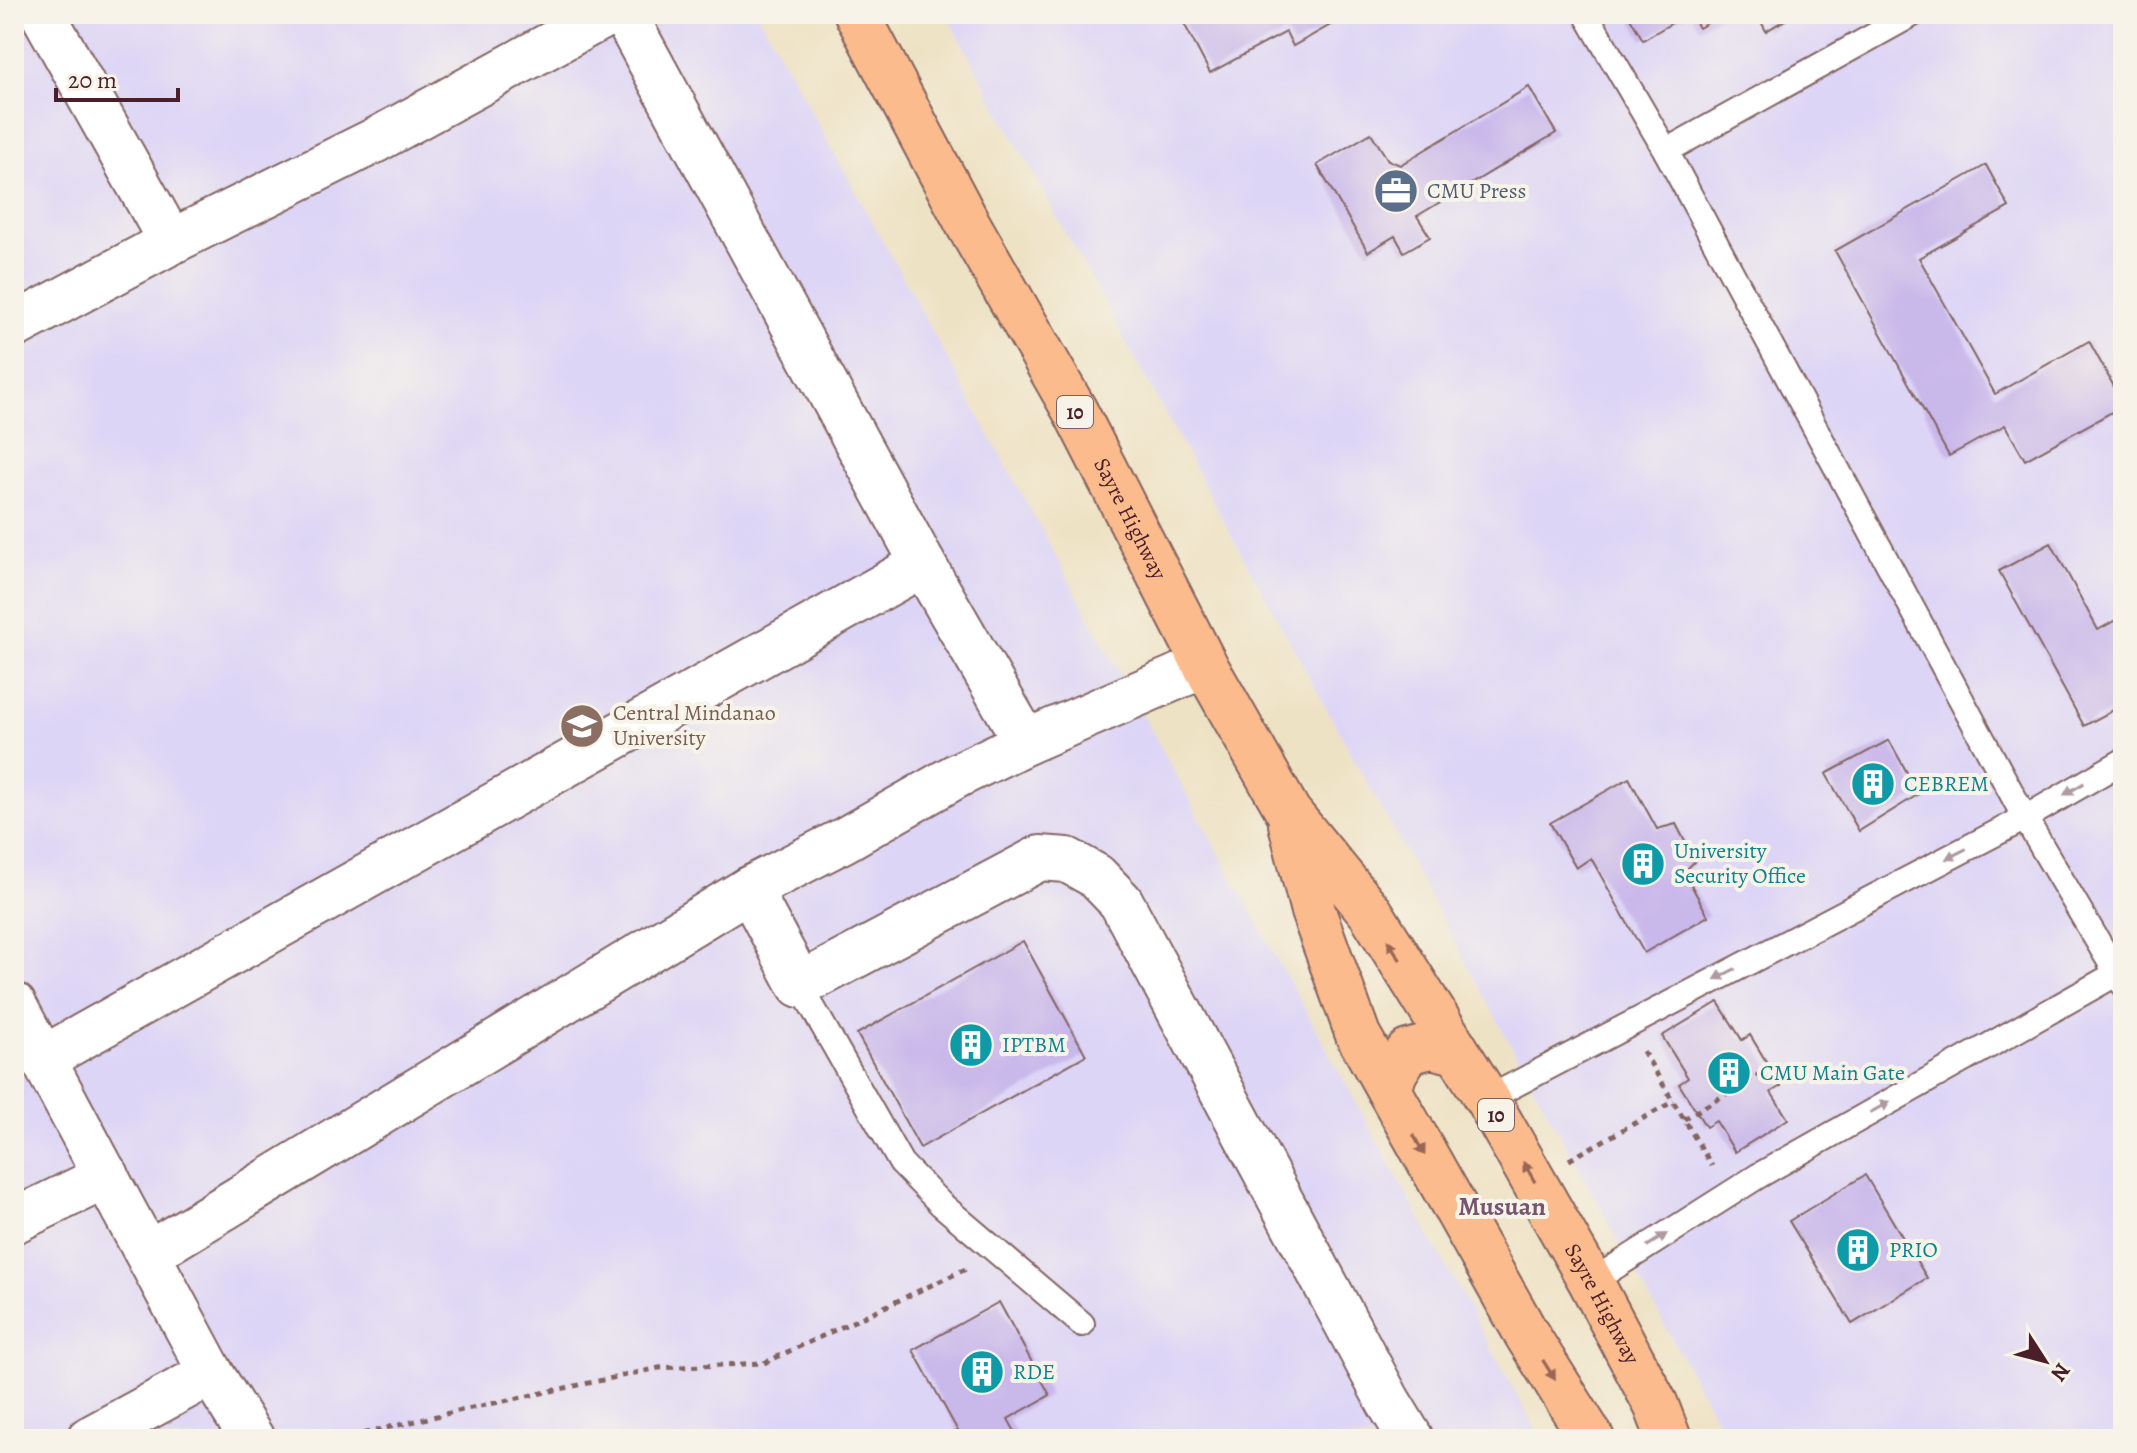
<svg xmlns="http://www.w3.org/2000/svg" width="2137" height="1453" font-family="Alegreya,serif">
  <rect width="100%" height="100%" fill="#f7f3e8"/>
  <filter id="ink" filterUnits="userSpaceOnUse"><feTurbulence type="fractalNoise" baseFrequency=".0125" numOctaves="2"/><feDisplacementMap in="SourceGraphic" scale="16" xChannelSelector="R" yChannelSelector="G"/><feConvolveMatrix kernelMatrix="1 2 1 2 8 2 1 2 1" color-interpolation-filters="sRGB"/></filter>
  <filter id="wash" filterUnits="userSpaceOnUse"><feTurbulence type="fractalNoise" baseFrequency=".006" numOctaves="4" result="noise"/><feDisplacementMap in="SourceGraphic" scale="32" xChannelSelector="R" yChannelSelector="G"/><feGaussianBlur stdDeviation="1.8" result="paint"/><feColorMatrix in="noise" values="0 0 0 0 0 0 0 0 0 0 0 0 0 0 0 0 0 1.4 0 .05"/><feComposite in="paint" operator="in"/></filter>
  <g filter="url(#wash)">
    <rect width="100%" height="100%" fill="#eee2c4"/>
    <g fill="#ddd5f6">
      <polygon points="14,14 758,14 1541,1439 14,1439"/>
      <polygon points="946,14 2123,14 2123,1439 1727,1439"/>
    </g>
    <g id="blocks">
      <g fill="#c9b8ea">
        <polygon points="1179,14 1340,14 1343,18 1293,46 1286,32 1210,73"/>
        <polygon points="1628,14 1687,14 1643,40"/>
        <polygon points="1691,14 1723,14 1699,28"/>
        <polygon points="1757,14 1795,14 1766,31"/>
        <polygon points="1529,87 1556,133 1417,216 1430,237 1404,252 1395,236 1368,252 1317,165 1371,133 1388,160 1400,165"/>
        <polygon points="1986,165 2009,207 1919,258 1995,394 2089,341 2123,403 2123,406 2025,460 2005,425 1949,456 1835,251"/>
        <polygon points="2051,543 2098,630 2123,616 2123,705 2084,726 1999,571"/>
        <polygon points="1889,740 1919,794 1859,831 1826,774"/>
        <polygon points="1629,778 1657,829 1676,824 1695,861 1684,872 1708,916 1644,953 1591,858 1576,868 1550,823"/>
        <polygon points="1023,941 1086,1055 920,1148 857,1034"/>
        <polygon points="1718,1002 1742,1040 1750,1035 1781,1086 1771,1092 1788,1119 1735,1152 1716,1121 1706,1127 1679,1084 1688,1078 1662,1036"/>
        <polygon points="1865,1175 1927,1278 1852,1324 1789,1221"/>
        <polygon points="999,1302 1050,1395 1008,1419 1019,1439 943,1439 958,1431 913,1350"/>
      </g>
    </g>
  </g>
  <g filter="url(#ink)">
    <use href="#blocks" fill-opacity="0" stroke="#836361" stroke-width="2"/>
    <g fill="none" stroke-linecap="round" stroke-linejoin="round">
      <g stroke="#836361" stroke-width="28">
        <g id="service">
          <polyline points="1586,14 1666,151 2025,818 2123,984"/>
          <polyline points="1666,151 1913,14"/>
          <polyline points="800,985 901,1163 941,1204 1082,1324"/>
          <polyline points="1487,1099 2025,818 2123,761"/>
          <polyline points="1591,1282 1758,1176 2123,970"/>
        </g>
      </g>
      <g stroke="#836361" stroke-width="48">
        <g id="minor">
          <polyline points="43,14 171,242"/>
          <polyline points="624,14 923,564"/>
          <polyline points="14,326 171,242 376,140 607,14"/>
          <polyline points="1205,665 1026,742 958,775 844,840 749,889 800,985 1040,858 1067,860 1096,876 1121,902 1388,1401 1411,1439"/>
          <polyline points="14,1005 211,1373 252,1439"/>
          <polyline points="44,1058 923,564 1026,742"/>
          <polyline points="14,1221 107,1176"/>
          <polyline points="148,1254 749,889"/>
          <polyline points="89,1439 211,1373"/>
        </g>
      </g>
      <g stroke="#836361" stroke-width="48">
        <g id="trunk">
          <path id="s1" d="M857 14 969 226 1075 411 1205 665 1289 813 1371 913 1487 1099 1591 1282 1656 1405 1669 1439"/>
          <polyline points="1291,824 1313,911 1358,1035 1527,1335 1592,1439"/>
          <polyline points="1389,1090 1395,1072 1408,1052 1431,1046 1457,1052"/>
        </g>
      </g>
      <g stroke="#836361" stroke-width="5" stroke-dasharray="6 6" stroke-linecap="butt">
        <polyline points="1643,1051 1712,1166"/>
        <polyline points="1684,1119 1770,1068"/>
        <polyline points="1569,1160 1674,1101"/>
        <polyline points="340,1439 462,1410 659,1368 764,1363 966,1269"/>
      </g>
      <use href="#service" stroke="#fff" stroke-width="24"/>
      <use href="#minor" stroke="#fff" stroke-width="44"/>
      <use href="#trunk" stroke="#fbbb8d" stroke-width="44"/>
    </g>
    <defs><path id="oneway-solid" d="M-6-.8H1V-3.2L6.5 0L1 3.2V.8H-6Z" transform="scale(2)"/></defs>
    <g fill="#ae9aa0">
      <use href="#oneway-solid" transform="translate(2074 789) rotate(150)"/>
      <use href="#oneway-solid" transform="translate(1956 854) rotate(153)"/>
      <use href="#oneway-solid" transform="translate(1725 974) rotate(153)"/>
      <use href="#oneway-solid" transform="translate(1880 1107) rotate(-29)"/>
      <use href="#oneway-solid" transform="translate(1657 1240) rotate(-32)"/>
    </g>
    <g fill="#9a6557">
      <use href="#oneway-solid" transform="translate(1394 950) rotate(-122)"/>
      <use href="#oneway-solid" transform="translate(1419 1145) rotate(61)"/>
      <use href="#oneway-solid" transform="translate(1529 1172) rotate(-120)"/>
      <use href="#oneway-solid" transform="translate(1549 1370) rotate(58)"/>
    </g>
  </g>
  <defs>
    <g id="office-disc" transform="scale(2.3)"><circle r="9.5" fill="#5c6f8a" stroke="#f7f3e8"/><path d="M-6-3h4V-5.5h4V-3h4V5H-6ZM-1-4.5V-3h2v-1.5ZM-6 0V1H6V0Z" fill="#fff"/></g>
    <g id="university-disc" transform="scale(2.3)"><circle r="9.5" fill="#8d6e63" stroke="#f7f3e8"/><path d="M0-5L7-2L0 1L-7-2ZM-4 1L0 2.5L4 1V4Q0 6-4 4Z" fill="#fff"/></g>
    <g id="building-disc" transform="scale(2.3)"><circle r="9.5" fill="#0f9aa8" stroke="#f7f3e8"/><path d="M-4-6H4V6H1V3H-1V6H-4ZM-2.5-4.3h1.7v1.8h-1.7ZM.8-4.3h1.7v1.8H.8ZM-2.5-1h1.7V.8h-1.7ZM.8-1h1.7V.8H.8Z" fill="#fff"/></g>
  </defs>
  <g fill-rule="evenodd">
    <use href="#office-disc" x="1396" y="191"/>
    <use href="#university-disc" x="582" y="726"/>
    <use href="#building-disc" x="1873" y="784"/>
    <use href="#building-disc" x="1643" y="864"/>
    <use href="#building-disc" x="971" y="1045"/>
    <use href="#building-disc" x="1729" y="1073"/>
    <use href="#building-disc" x="1858" y="1250"/>
    <use href="#building-disc" x="982" y="1372"/>
  </g>
  <g text-anchor="middle" dominant-baseline="central" stroke-width="8" stroke-linejoin="round" paint-order="stroke">
    <g fill="#f7f3e8" stroke="#7e5f64" stroke-width="2">
      <rect x="1057" y="396" width="36" height="32" rx="6"/>
      <rect x="1478" y="1099" width="36" height="32" rx="6"/>
    </g>
    <g font-size="20" font-weight="bold" fill="#4a1f2b">
      <text x="1075" y="412">10</text>
      <text x="1496" y="1115">10</text>
    </g>
    <g font-size="22" fill="#4e5e75" stroke="#f7f3e8" text-anchor="start">
      <text x="1427" y="191">CMU Press</text>
    </g>
    <g font-size="22" fill="#4a1f2b" stroke="#f7f3e8">
      <text stroke="none"><textPath href="#s1" startOffset="574">Sayre Highway</textPath></text>
      <text stroke="none"><textPath href="#s1" startOffset="1492">Sayre Highway</textPath></text>
    </g>
    <g font-size="22" fill="#785e54" stroke="#f7f3e8" text-anchor="start">
      <text x="613" y="713">Central Mindanao<tspan x="613" dy="25">University</tspan></text>
    </g>
    <g font-size="22" fill="#0d838f" stroke="#f7f3e8" text-anchor="start">
      <text x="1904" y="784">CEBREM</text>
      <text x="1674" y="851">University<tspan x="1674" dy="25">Security Office</tspan></text>
      <text x="1002" y="1045">IPTBM</text>
      <text x="1760" y="1073">CMU Main Gate</text>
      <text x="1889" y="1250">PRIO</text>
      <text x="1013" y="1372">RDE</text>
    </g>
    <g font-size="26" font-weight="bold" fill="#76556e" stroke="#f7f3e8">
      <text x="1502" y="1206">Musuan</text>
    </g>
  </g>
  <rect width="2137" height="1453" fill="none" stroke="#f7f3e8" stroke-width="48"/>
  <g transform="translate(2045 1361) rotate(126)" stroke="#f7f3e8" stroke-width="6" paint-order="stroke">
  <path d="M0-6L14 30L0 20L-14 30Z" fill="#4a1f2b"/>
  <text y="-12" font-size="22" font-weight="bold" text-anchor="middle" fill="#4a1f2b">N</text>
  </g>
  <path d="M56 88v12h122v-12" fill="none" stroke="#4a1f2b" stroke-width="4"/>
  <text x="68" y="88" font-size="24" fill="#4a1f2b" stroke="#f7f3e8" stroke-width="6" paint-order="stroke">20 m</text>
</svg>
